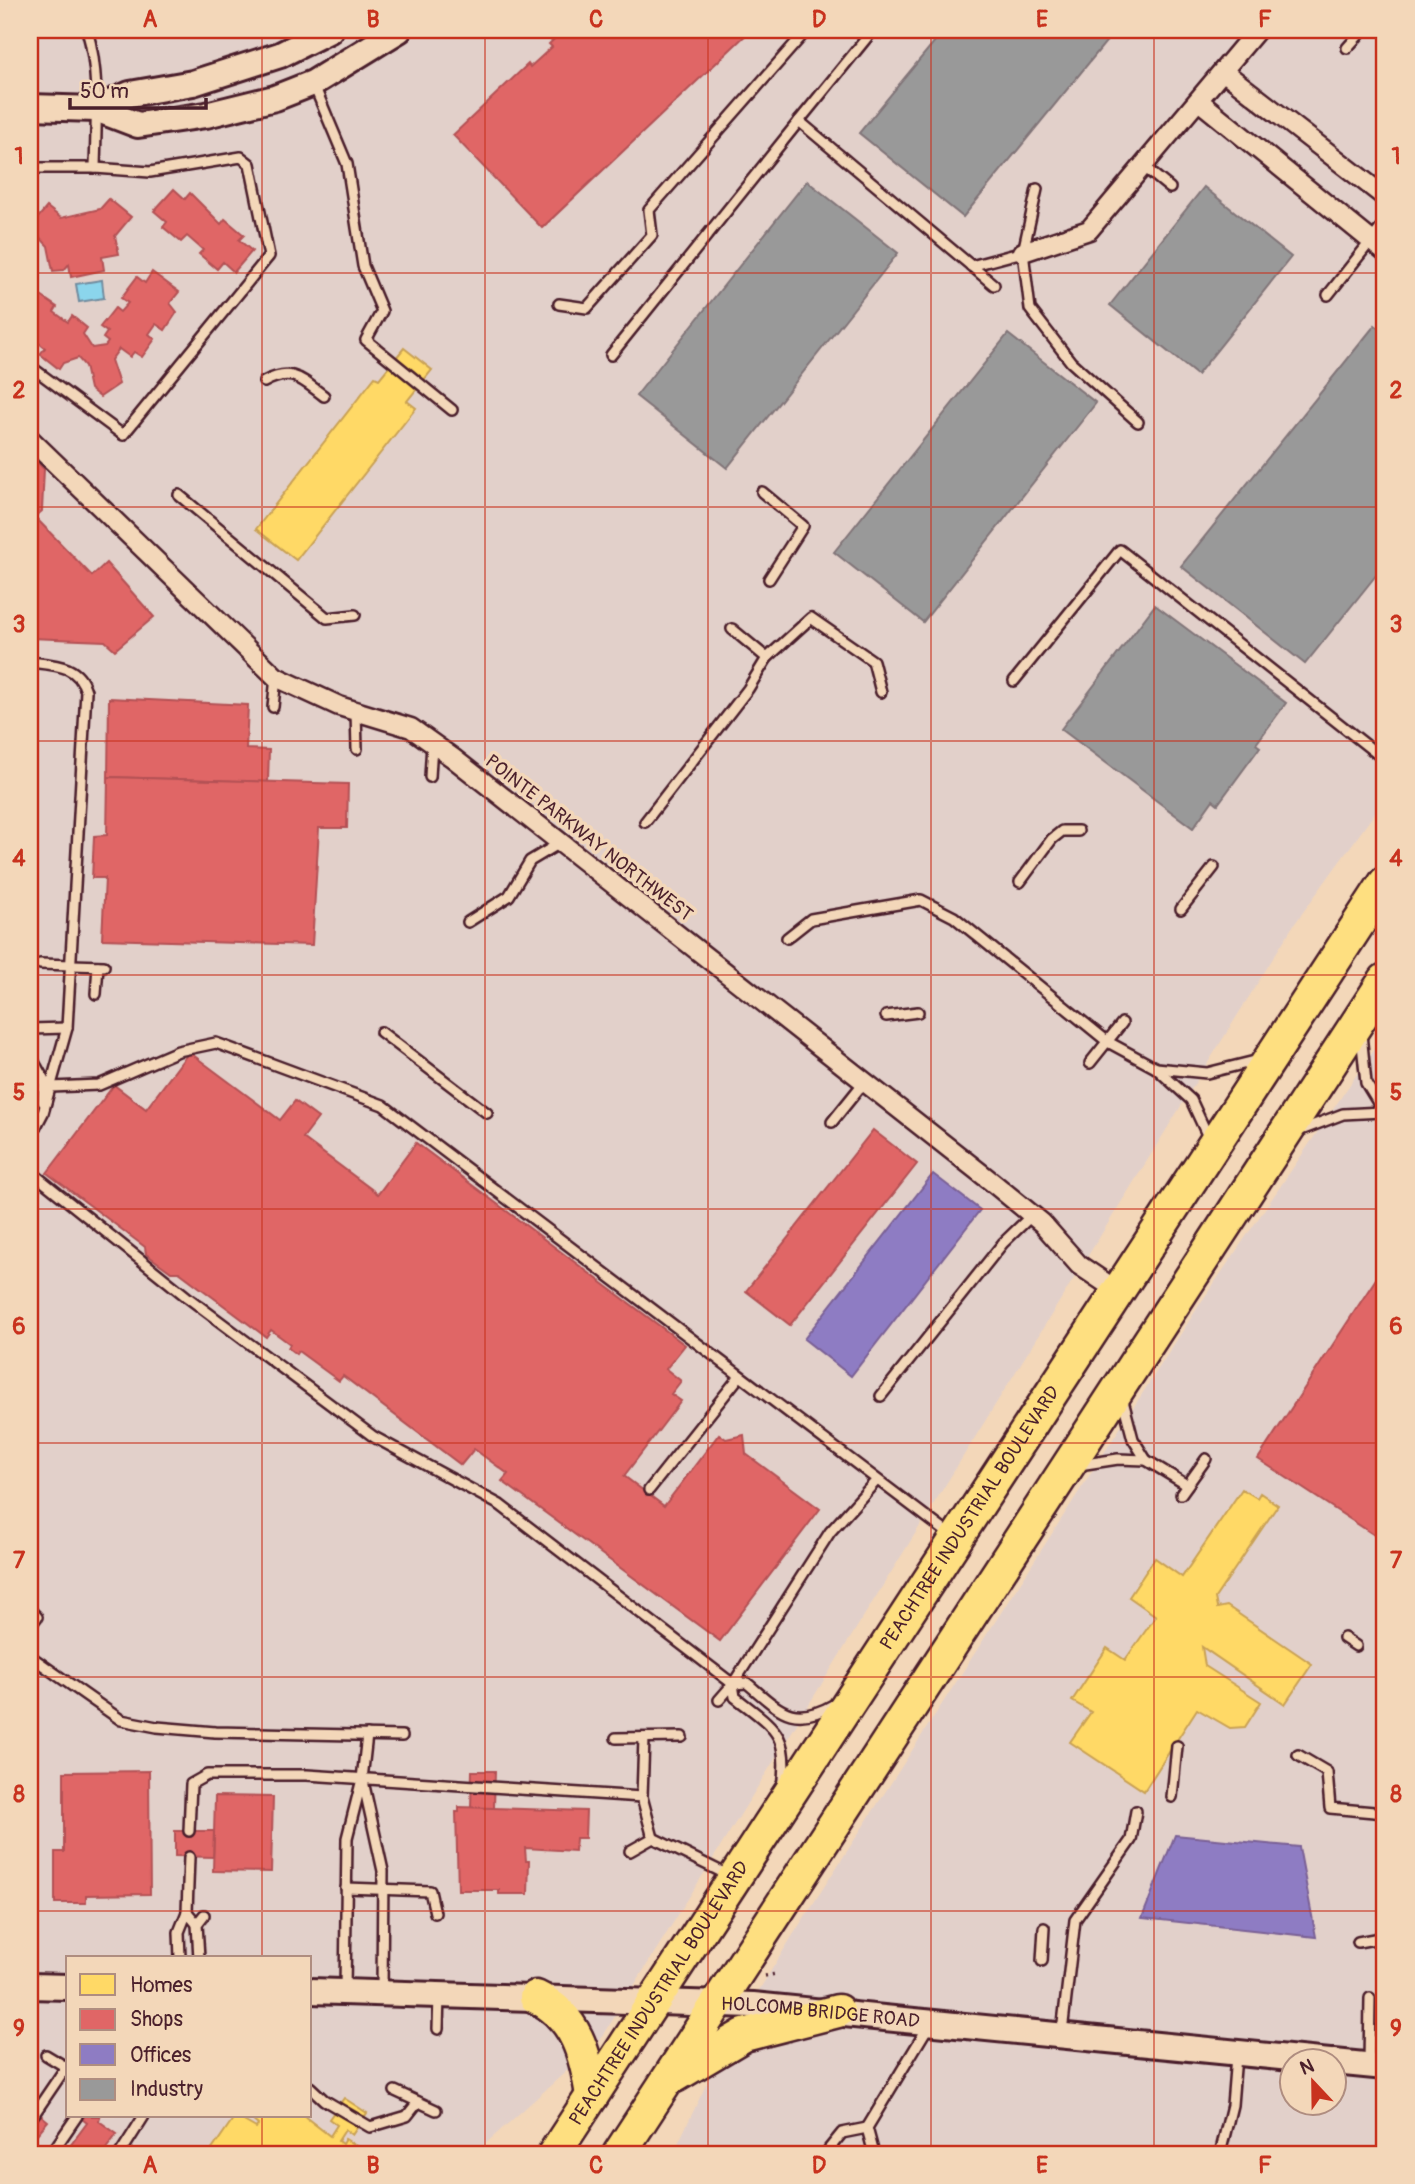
<svg xmlns="http://www.w3.org/2000/svg" width="1415" height="2184" font-family="Pangolin,sans-serif">
  <rect width="100%" height="100%" fill="#f3d7b9"/>
  <filter id="ink" filterUnits="userSpaceOnUse"><feTurbulence type="fractalNoise" baseFrequency=".0143" numOctaves="2"/><feDisplacementMap in="SourceGraphic" scale="14" xChannelSelector="R" yChannelSelector="G"/><feConvolveMatrix kernelMatrix="1 2 1 2 8 2 1 2 1" color-interpolation-filters="sRGB"/></filter>
  <g filter="url(#ink)">
    <g fill="#e2d0ca" fill-rule="evenodd">
      <path d="M30 30H1385V799L1293 926 599 2042 474 2154H30ZM68 1958H310V2116H68Z"/>
      <path d="M1385 1033V2154H673L724 2047 793 1935 1202 1301ZM1292 2062H1334V2104H1292Z"/>
    </g>
    <polygon fill="#8bd5ec" stroke="#718c9f" stroke-width="2" points="102,280 104,298 79,302 76,284"/>
    <g fill="#ffd966" stroke="#c9a154" stroke-width="2">
      <polygon points="404,348 432,370 407,401 416,408 296,560 256,529 375,377 379,379"/>
      <polygon points="1242,1489 1257,1498 1260,1493 1278,1505 1215,1598 1217,1608 1227,1606 1312,1664 1285,1704 1202,1647 1205,1666 1261,1702 1245,1727 1230,1728 1197,1709 1144,1791 1070,1742 1091,1712 1072,1701 1107,1648 1125,1660 1156,1616 1129,1597 1155,1558 1182,1577"/>
      <polygon points="344,2098 367,2113 352,2135 345,2130 338,2141 342,2144 345,2139 369,2154 266,2154 258,2149 254,2154 209,2154 235,2116 256,2128 258,2125 251,2119 253,2116 304,2116 330,2136 337,2125 329,2119"/>
    </g>
    <g fill="#e06666" stroke="#b35154" stroke-width="2">
      <polygon points="564,30 751,30 542,228 453,135 528,64 530,67 552,47 549,44"/>
      <polygon points="174,189 185,199 190,193 221,224 225,219 244,235 239,240 252,251 234,272 223,262 217,269 199,254 203,250 187,236 181,242 163,227 167,222 154,211"/>
      <polygon points="109,199 131,217 115,236 119,254 102,257 104,270 71,277 69,264 64,270 53,271 48,246 30,227 47,207 61,218 100,209"/>
      <polygon points="152,272 179,292 170,303 177,312 165,330 156,324 149,334 155,339 142,357 134,352 130,357 119,349 111,360 119,384 100,397 90,389 85,366 78,358 63,363 59,369 40,354 45,348 35,340 30,344 30,294 38,300 41,296 57,307 54,312 68,322 72,316 87,328 83,334 92,348 105,346 108,342 103,338 107,332 100,327 115,308 120,312 128,303 121,298 137,277 145,283"/>
      <polygon points="30,455 44,469 42,511 35,517 92,576 106,563 154,617 115,650 105,641 30,638"/>
      <polygon points="109,698 248,705 246,749 269,750 268,782 108,777"/>
      <polygon points="108,777 348,784 347,828 319,828 312,945 102,939 105,878 92,878 94,836 107,835"/>
      <polygon points="189,1052 280,1120 295,1101 318,1118 303,1138 378,1194 416,1143 685,1345 666,1369 681,1381 671,1394 681,1401 624,1476 664,1506 719,1434 726,1439 744,1435 746,1454 820,1509 720,1641 502,1481 508,1474 474,1449 461,1465 343,1376 339,1381 298,1351 296,1354 288,1348 290,1344 271,1330 266,1337 179,1272 171,1272 146,1254 145,1247 47,1173 114,1085 146,1109"/>
      <polygon points="873,1130 917,1164 790,1325 746,1291"/>
      <polygon points="1385,1265 1385,1542 1258,1459"/>
      <polygon points="149,1771 150,1894 86,1895 86,1903 55,1903 55,1852 64,1852 64,1772"/>
      <polygon points="472,1771 495,1771 494,1808 471,1808"/>
      <polygon points="215,1796 273,1797 271,1872 213,1871"/>
      <polygon points="459,1807 586,1811 585,1838 576,1838 575,1851 525,1848 526,1861 529,1861 528,1894 499,1894 499,1890 458,1890 456,1812 459,1812"/>
      <polygon points="175,1831 214,1831 213,1857 175,1856"/>
      <polygon points="30,2106 48,2121 32,2140 30,2138"/>
      <polygon points="85,2116 100,2116 99,2121 117,2134 102,2154 64,2154 87,2123 82,2119"/>
    </g>
    <g fill="#8e7cc3" stroke="#7a6095" stroke-width="2">
      <polygon points="933,1174 980,1210 851,1376 804,1339"/>
      <polygon points="1175,1835 1299,1847 1316,1937 1142,1918"/>
    </g>
    <g fill="#999" stroke="#817478" stroke-width="2">
      <polygon points="944,30 1111,30 1114,32 963,217 859,133"/>
      <polygon points="807,181 898,253 727,468 636,396"/>
      <polygon points="1204,187 1291,257 1197,375 1110,305"/>
      <polygon points="1375,325 1385,333 1385,564 1305,664 1181,566"/>
      <polygon points="1008,334 1096,403 923,622 834,552"/>
      <polygon points="1155,605 1286,703 1256,744 1260,747 1218,804 1213,800 1193,828 1061,729"/>
    </g>
    <g fill="none" stroke-linecap="round" stroke-linejoin="round">
      <g stroke="#4a1f2b" stroke-width="14">
        <g id="lane">
          <polyline points="873,30 799,121 994,285"/>
          <polyline points="1347,48 1363,30"/>
          <polyline points="313,83 347,164 363,266 382,311 366,340 452,410"/>
          <polyline points="1143,166 1170,188"/>
          <path d="M30 168H95C96 123 100 73 87 30"/>
          <polyline points="1037,189 1023,252 1030,309 1071,362 1138,422"/>
          <polyline points="971,266 1023,252"/>
          <polyline points="1328,295 1385,223"/>
          <polyline points="559,304 587,308 652,235 649,210 807,30"/>
          <polyline points="611,355 799,121"/>
          <polyline points="30,366 123,435 269,256 250,164 241,157 150,172 95,168"/>
          <path d="M264 382C292 367 301 379 324 396"/>
          <polyline points="762,492 803,526 769,579"/>
          <polyline points="179,495 327,618 355,615"/>
          <polyline points="732,629 767,658 811,618 873,661 881,692"/>
          <path d="M30 662C54 665 78 664 86 691L67 1028 43 1113 30 1138"/>
          <polyline points="1014,681 1120,550 1385,760"/>
          <polyline points="273,707 276,677"/>
          <polyline points="356,711 357,749"/>
          <polyline points="430,777 432,743"/>
          <polyline points="645,822 748,689 767,658"/>
          <polyline points="1020,882 1052,839 1062,831 1078,831"/>
          <polyline points="1181,909 1214,867"/>
          <polyline points="468,922 509,896 530,861 560,843"/>
          <polyline points="787,938 811,919 921,900 954,917 1108,1042 1156,1068 1191,1100 1210,1141"/>
          <polyline points="40,964 104,966"/>
          <polyline points="96,994 98,966"/>
          <polyline points="886,1016 918,1012"/>
          <polyline points="30,1029 67,1028"/>
          <polyline points="381,1032 487,1113"/>
          <polyline points="1361,1034 1366,1083 1385,1114"/>
          <polyline points="30,1055 44,1080 43,1102"/>
          <polyline points="1090,1063 1122,1023"/>
          <polyline points="1156,1068 1207,1073 1259,1060"/>
          <polyline points="51,1087 99,1085 178,1051 216,1043 383,1105 953,1537"/>
          <polyline points="832,1122 865,1081"/>
          <polyline points="1301,1130 1343,1114 1382,1112"/>
          <path d="M30 1171 187 1297 374 1437 500 1505 733 1684 747 1683C780 1711 793 1728 835 1704"/>
          <polyline points="881,1396 1003,1243 1032,1215"/>
          <polyline points="1122,1397 1133,1439 1146,1460"/>
          <polyline points="1079,1465 1118,1459 1146,1460 1187,1485"/>
          <polyline points="649,1490 739,1377"/>
          <polyline points="1181,1494 1206,1459"/>
          <polyline points="30,1610 37,1617 30,1626"/>
          <polyline points="1344,1638 1356,1646"/>
          <polyline points="30,1656 121,1720 157,1727 215,1732 402,1736"/>
          <path d="M733 1684 735 1697C774 1728 790 1733 782 1787"/>
          <polyline points="719,1700 733,1684 830,1532 876,1481"/>
          <polyline points="616,1738 682,1737"/>
          <polyline points="644,1738 642,1797 653,1838"/>
          <polyline points="1298,1755 1327,1772 1330,1808 1385,1813"/>
          <polyline points="363,1781 383,1871 382,1992"/>
          <polyline points="1172,1797 1177,1746"/>
          <polyline points="189,1831 191,1784 207,1775 307,1775 642,1797"/>
          <polyline points="630,1851 653,1838 728,1875"/>
          <polyline points="346,1888 430,1891 435,1913"/>
          <polyline points="187,1912 189,1857"/>
          <polyline points="197,1924 199,1958"/>
          <polyline points="1358,1942 1385,1937"/>
          <polyline points="180,1958 179,1932 187,1912 197,1924 204,1915"/>
          <polyline points="1042,1961 1044,1928"/>
          <polyline points="345,1990 347,1838 362,1779 367,1735"/>
          <polyline points="438,2029 439,1996"/>
          <polyline points="1062,2032 1075,1920 1131,1840 1136,1811"/>
          <polyline points="1369,2064 1370,1998"/>
          <polyline points="310,2087 324,2100 370,2127 407,2116 418,2102"/>
          <polyline points="395,2091 436,2110"/>
          <polyline points="30,2120 66,2067 46,2055"/>
          <polyline points="51,2154 77,2116"/>
          <polyline points="120,2154 144,2116"/>
          <polyline points="831,2154 829,2149 842,2133 867,2128"/>
          <polyline points="874,2154 867,2128 928,2027"/>
          <polyline points="1220,2154 1232,2105 1236,2056"/>
        </g>
      </g>
      <g stroke="#4a1f2b" stroke-width="23">
        <g id="street">
          <polyline points="1224,72 1385,197"/>
          <polyline points="1199,101 1385,252"/>
          <polyline points="1023,252 1089,230 1257,30"/>
          <polyline points="30,439 276,677 339,706 411,728 453,758 992,1182 1042,1223 1079,1265 1116,1290"/>
        </g>
      </g>
      <g stroke="#4a1f2b" stroke-width="30">
        <g id="secondary">
          <polyline points="30,107 96,109 138,125 206,115 275,98 313,83 399,30"/>
          <polyline points="96,109 130,94 193,83 280,55 330,30"/>
          <polyline points="30,1986 68,1987"/>
          <path id="s1" d="M310 1991 753 2005 1330 2062"/>
          <polyline points="1334,2062 1385,2067"/>
        </g>
      </g>
      <g stroke="#4a1f2b" stroke-width="37">
        <g id="highway">
          <path d="M536 1997C576 2016 586 2055 592 2096"/>
          <polyline points="675,2076 744,2035 838,2011"/>
          <path id="s2" d="M554 2154 1385 883"/>
          <polyline points="619,2154 1385,980"/>
        </g>
      </g>
      <polyline stroke="#4a1f2b" stroke-width="3.5" stroke-dasharray="2 5" stroke-linecap="butt" points="765,1976 776,1974"/>
      <use href="#lane" stroke="#f3d7b9" stroke-width="9"/>
      <use href="#street" stroke="#f3d7b9" stroke-width="18"/>
      <use href="#secondary" stroke="#f3d7b9" stroke-width="24"/>
      <use href="#highway" stroke="#fedf80" stroke-width="32"/>
    </g>
  </g>
  <path fill="none" stroke="#c8321e" stroke-width="2" stroke-opacity="0.55" d="M262 30V1958M485 30V2154M708 30V2154M931 30V2154M1154 30V2154M30 273H1385M30 507H1385M30 741H1385M30 975H1385M30 1209H1385M30 1443H1385M30 1677H1385M30 1911H1385M262 2116V2154"/>
  <g text-anchor="middle" dominant-baseline="central" stroke-width="7" stroke-linejoin="round" paint-order="stroke">
    <g font-size="19" fill="#4a1f2b" stroke="#f3d7b9">
      <text transform="translate(589 838) rotate(38)">POINTE PARKWAY NORTHWEST</text>
      <text stroke="none"><textPath href="#s2" startOffset="760">PEACHTREE INDUSTRIAL BOULEVARD</textPath></text>
      <text stroke="none"><textPath href="#s2" startOffset="192">PEACHTREE INDUSTRIAL BOULEVARD</textPath></text>
      <text stroke="none"><textPath href="#s1" startOffset="511">HOLCOMB BRIDGE ROAD</textPath></text>
    </g>
  </g>
  <rect width="1415" height="2184" fill="none" stroke="#f3d7b9" stroke-width="77"/>
  <rect x="66" y="1956" width="245" height="161" fill="#f3d7b9" stroke="#af8d80" stroke-width="2"/>
  <rect x="80" y="1974" width="35" height="21" fill="#ffd966" stroke="#af8d80" stroke-width="2"/>
  <text x="130" y="1992" font-size="21" fill="#4a1f2b">Homes</text>
  <rect x="80" y="2009" width="35" height="21" fill="#e06666" stroke="#af8d80" stroke-width="2"/>
  <text x="130" y="2026" font-size="21" fill="#4a1f2b">Shops</text>
  <rect x="80" y="2044" width="35" height="21" fill="#8e7cc3" stroke="#af8d80" stroke-width="2"/>
  <text x="130" y="2062" font-size="21" fill="#4a1f2b">Offices</text>
  <rect x="80" y="2079" width="35" height="21" fill="#999999" stroke="#af8d80" stroke-width="2"/>
  <text x="130" y="2096" font-size="21" fill="#4a1f2b">Industry</text>
  <g transform="translate(1313 2082) rotate(338)"><circle r="33" fill="#f3d7b9" stroke="#af8d80" stroke-width="2"/>
  <path d="M0-5L12 26L0 18L-12 26Z" fill="#c8321e"/>
  <text y="-10" font-size="19" font-weight="bold" text-anchor="middle" fill="#4a1f2b">N</text>
  </g>
  <path d="M70 98v10h136v-10" fill="none" stroke="#4a1f2b" stroke-width="3.5"/>
  <text x="80" y="98" font-size="21" fill="#4a1f2b" stroke="#f3d7b9" stroke-width="5" paint-order="stroke">50 m</text>
  <rect x="38" y="38" width="1338" height="2108" fill="none" stroke="#c8321e" stroke-width="2.5"/>
  <g font-size="23" text-anchor="middle" font-weight="bold" fill="#c8321e">
    <text x="150" y="27">A</text>
    <text x="373" y="27">B</text>
    <text x="596" y="27">C</text>
    <text x="819" y="27">D</text>
    <text x="1042" y="27">E</text>
    <text x="1265" y="27">F</text>
    <text x="19" y="164">1</text>
    <text x="1396" y="164">1</text>
    <text x="19" y="398">2</text>
    <text x="1396" y="398">2</text>
    <text x="19" y="632">3</text>
    <text x="1396" y="632">3</text>
    <text x="19" y="866">4</text>
    <text x="1396" y="866">4</text>
    <text x="19" y="1100">5</text>
    <text x="1396" y="1100">5</text>
    <text x="19" y="1334">6</text>
    <text x="1396" y="1334">6</text>
    <text x="19" y="1568">7</text>
    <text x="1396" y="1568">7</text>
    <text x="19" y="1802">8</text>
    <text x="1396" y="1802">8</text>
    <text x="19" y="2036">9</text>
    <text x="1396" y="2036">9</text>
    <text x="150" y="2173">A</text>
    <text x="373" y="2173">B</text>
    <text x="596" y="2173">C</text>
    <text x="819" y="2173">D</text>
    <text x="1042" y="2173">E</text>
    <text x="1265" y="2173">F</text>
  </g>
</svg>
